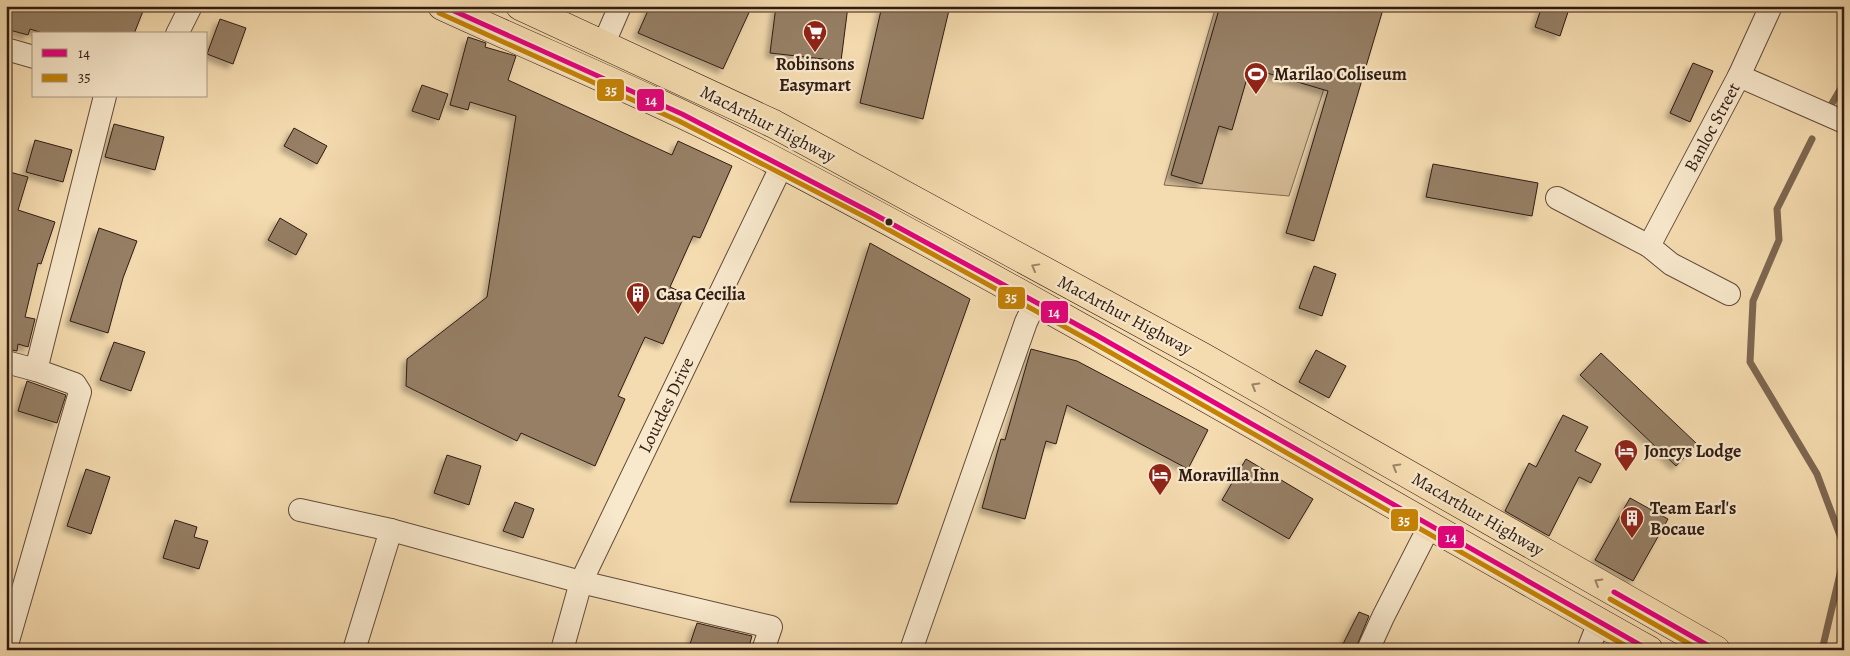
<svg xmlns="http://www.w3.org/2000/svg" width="1850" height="656" font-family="Alegreya,serif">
  <defs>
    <filter id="shadow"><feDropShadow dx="-4.5" dy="4.5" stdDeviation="2.5" flood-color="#0004"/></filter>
  </defs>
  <rect width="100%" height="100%" fill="#f5dcb0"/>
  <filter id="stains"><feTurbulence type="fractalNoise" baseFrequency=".004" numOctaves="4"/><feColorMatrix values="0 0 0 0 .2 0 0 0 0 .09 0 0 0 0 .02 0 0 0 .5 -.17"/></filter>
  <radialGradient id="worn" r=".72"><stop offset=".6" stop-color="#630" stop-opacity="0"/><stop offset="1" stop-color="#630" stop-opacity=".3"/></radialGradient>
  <polygon fill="#d4bb95" stroke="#826b54" points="1216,6 1351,6 1289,196 1164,185"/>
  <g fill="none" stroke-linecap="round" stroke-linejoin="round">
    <g stroke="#7e6751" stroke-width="7">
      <polyline points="1831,105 1844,83"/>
      <polyline points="1812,139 1777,209 1779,240 1753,301 1750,362 1817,474 1844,546"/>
      <polyline points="1822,650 1844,557"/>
    </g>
  </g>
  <g fill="#967f65" stroke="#301b13" filter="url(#shadow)">
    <polygon points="6,6 145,6 134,34 46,34 30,29 28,35 6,29"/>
    <polygon points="650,6 752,6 723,69 638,33"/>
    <polygon points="776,6 848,6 841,61 770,53"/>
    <polygon points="882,6 950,6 923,119 860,103"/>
    <polygon points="1220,6 1384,6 1314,241 1286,233 1328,91 1250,68 1232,130 1219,126 1202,184 1171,175"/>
    <polygon points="1542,6 1570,6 1560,36 1535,27"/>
    <polygon points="220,19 246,28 233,64 207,54"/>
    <polygon points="468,37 486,43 485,47 516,56 508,80 672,155 678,141 732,166 700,238 693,236 670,287 685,294 663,344 645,337 618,396 625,399 595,466 521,433 517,441 406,386 407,359 487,297 516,116 470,102 468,110 450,105"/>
    <polygon points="1693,63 1713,71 1690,122 1670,113"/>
    <polygon points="422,85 448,94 439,120 412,111"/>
    <polygon points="114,124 164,137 155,170 105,157"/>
    <polygon points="294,128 327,146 317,164 284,146"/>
    <polygon points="35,140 72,150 63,182 26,172"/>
    <polygon points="1433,164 1538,183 1532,216 1426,197"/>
    <polygon points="6,171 28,177 18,210 55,222 41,264 38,263 25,317 35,319 28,347 18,344 17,351 6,349"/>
    <polygon points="280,218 307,234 296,255 268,240"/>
    <polygon points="99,228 137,241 123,278 108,333 70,321"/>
    <polygon points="870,243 970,299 897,504 790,502"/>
    <polygon points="1314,266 1336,274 1322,316 1299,308"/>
    <polygon points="114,342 145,352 131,391 100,380"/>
    <polygon points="1031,349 1077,361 1208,430 1188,469 1067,405 1056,444 1046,441 1025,519 982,508 1001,439 1005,440"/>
    <polygon points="1316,350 1346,366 1329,398 1299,382"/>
    <polygon points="1601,353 1697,444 1676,466 1580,375"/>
    <polygon points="27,381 66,395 57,423 18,411"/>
    <polygon points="1563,415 1588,427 1575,451 1601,464 1591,483 1579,477 1549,536 1505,511 1529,463 1536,467"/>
    <polygon points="447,455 481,466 469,505 434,493"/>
    <polygon points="1246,459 1313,499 1289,539 1222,500"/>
    <polygon points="86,469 110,477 91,534 67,526"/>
    <polygon points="1630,498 1668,519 1633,581 1595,560"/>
    <polygon points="515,502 534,509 523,538 503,531"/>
    <polygon points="175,520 197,527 194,537 208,541 199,569 163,558"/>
    <polygon points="1359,612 1369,616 1355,650 1340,650"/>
    <polygon points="697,623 752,636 748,650 688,650"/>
  </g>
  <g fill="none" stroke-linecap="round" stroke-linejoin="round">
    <g stroke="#614b3a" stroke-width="24">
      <g id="street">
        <polyline points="177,34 191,6"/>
        <polyline points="604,43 620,6"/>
        <polyline points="6,49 34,57"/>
        <polyline points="1739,76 1844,122"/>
        <polyline points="1557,198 1649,246 1671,264 1729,294"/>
        <polyline points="1649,246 1739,76 1771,6"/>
        <polyline points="6,362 36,370 105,96"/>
        <polyline points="300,510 391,530 581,582 771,627 763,650"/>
        <polyline points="6,648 80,392 75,384 36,370"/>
        <polyline points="354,650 391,530"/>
        <polyline points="562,650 581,582 782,165"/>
        <polyline points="911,650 1026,322 1036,301"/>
        <polyline points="1368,650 1383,617 1430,525"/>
        <polyline points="1588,650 1599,622"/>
      </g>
    </g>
    <g stroke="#301b13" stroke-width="29">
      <g id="highway">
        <path d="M442 6C548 55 657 99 760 153 1061 310 1353 484 1649 650"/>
        <polyline points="520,6 774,124 1203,357 1716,650"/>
      </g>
    </g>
    <use href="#street" stroke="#f8e8cc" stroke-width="22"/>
    <use href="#highway" stroke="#f5dcb0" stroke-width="28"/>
    <g stroke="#f8e8cc" stroke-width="9">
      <g id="bus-1">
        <polyline points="443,6 682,114 872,213 1096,335 1649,650"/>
        <polyline points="1614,592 1716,650"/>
      </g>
    </g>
    <g stroke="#f8e8cc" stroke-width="9">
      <g id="bus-2">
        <polyline points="439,13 679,121 869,219 1092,342 1633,650"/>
        <polyline points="1610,599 1700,650"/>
      </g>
    </g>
    <use href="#bus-1" stroke="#e5007d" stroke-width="5"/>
    <use href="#bus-2" stroke="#c58305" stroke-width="5"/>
  </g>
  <defs><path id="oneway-chevron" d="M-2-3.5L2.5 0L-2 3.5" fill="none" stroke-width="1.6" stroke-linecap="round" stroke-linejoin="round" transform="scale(1.25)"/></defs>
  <g stroke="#9c8569">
    <use href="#oneway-chevron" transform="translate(1035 267) rotate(-151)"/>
    <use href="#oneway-chevron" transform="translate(1255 386) rotate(-150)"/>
    <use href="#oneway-chevron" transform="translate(1396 467) rotate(-150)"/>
    <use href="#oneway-chevron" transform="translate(1598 582) rotate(-150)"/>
  </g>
  <defs>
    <g id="supermarket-pin" transform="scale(1.25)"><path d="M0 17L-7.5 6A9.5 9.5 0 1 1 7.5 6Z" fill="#8f2418" stroke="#f8e8cc"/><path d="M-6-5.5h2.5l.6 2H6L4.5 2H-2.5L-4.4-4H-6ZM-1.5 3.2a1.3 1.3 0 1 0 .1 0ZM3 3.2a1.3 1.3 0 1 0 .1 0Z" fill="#fff"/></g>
    <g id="stadium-pin" transform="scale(1.25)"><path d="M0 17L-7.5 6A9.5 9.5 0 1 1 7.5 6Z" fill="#8f2418" stroke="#f8e8cc"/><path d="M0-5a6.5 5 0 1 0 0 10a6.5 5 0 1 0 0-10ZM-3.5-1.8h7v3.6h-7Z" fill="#fff"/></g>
    <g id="building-pin" transform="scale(1.25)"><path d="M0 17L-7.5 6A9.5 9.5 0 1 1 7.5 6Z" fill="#8f2418" stroke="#f8e8cc"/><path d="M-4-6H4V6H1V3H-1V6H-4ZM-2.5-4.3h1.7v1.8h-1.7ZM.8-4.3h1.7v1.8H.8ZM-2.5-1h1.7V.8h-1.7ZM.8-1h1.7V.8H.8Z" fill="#fff"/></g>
    <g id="hotel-pin" transform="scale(1.25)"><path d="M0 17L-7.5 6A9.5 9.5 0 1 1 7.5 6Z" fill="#8f2418" stroke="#f8e8cc"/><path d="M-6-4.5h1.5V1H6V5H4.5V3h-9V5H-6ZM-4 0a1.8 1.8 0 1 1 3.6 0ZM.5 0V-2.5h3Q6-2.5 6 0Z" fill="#fff"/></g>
  </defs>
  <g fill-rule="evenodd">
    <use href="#supermarket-pin" x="815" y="32"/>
    <use href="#stadium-pin" x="1256" y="74"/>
    <use href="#building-pin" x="638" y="294"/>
    <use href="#hotel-pin" x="1626" y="451"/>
    <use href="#hotel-pin" x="1160" y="475"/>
    <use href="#building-pin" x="1632" y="518"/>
  </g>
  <circle fill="#301b13" stroke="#f8e8cc" stroke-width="2" cx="889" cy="222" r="4.5"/>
  <g text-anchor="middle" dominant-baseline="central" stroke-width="4.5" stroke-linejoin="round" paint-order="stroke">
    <g font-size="18" font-weight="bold" fill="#301b13" stroke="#f8e8cc" text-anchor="start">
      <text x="815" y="64" text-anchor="middle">Robinsons<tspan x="815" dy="21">Easymart</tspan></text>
      <text x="1274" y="74">Marilao Coliseum</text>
      <text x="656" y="294">Casa Cecilia</text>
      <text x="1644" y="451">Joncys Lodge</text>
      <text x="1178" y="475">Moravilla Inn</text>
      <text x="1650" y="508">Team Earl's<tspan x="1650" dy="21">Bocaue</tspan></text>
    </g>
    <g font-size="18" fill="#301b13" stroke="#f8e8cc">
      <text transform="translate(768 124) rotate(27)">MacArthur Highway</text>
      <text transform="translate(1712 127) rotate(-62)">Banloc Street</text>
      <text transform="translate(1125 315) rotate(28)">MacArthur Highway</text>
      <text transform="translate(666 405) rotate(-64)">Lourdes Drive</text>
      <text transform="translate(1478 514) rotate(30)">MacArthur Highway</text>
    </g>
  </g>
  <g stroke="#f8e8cc" stroke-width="2">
    <rect x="596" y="78" width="29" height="24" rx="5" fill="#c58305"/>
    <rect x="636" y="88" width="29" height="24" rx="5" fill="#e5007d"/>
    <rect x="997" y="286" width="29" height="24" rx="5" fill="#c58305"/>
    <rect x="1040" y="300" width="29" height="24" rx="5" fill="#e5007d"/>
    <rect x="1390" y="508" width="29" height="24" rx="5" fill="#c58305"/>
    <rect x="1437" y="525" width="28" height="24" rx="5" fill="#e5007d"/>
  </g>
  <g font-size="14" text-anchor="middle" font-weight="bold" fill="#fff">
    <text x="611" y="95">35</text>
    <text x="651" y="105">14</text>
    <text x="1011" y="302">35</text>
    <text x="1054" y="317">14</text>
    <text x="1404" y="525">35</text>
    <text x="1451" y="542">14</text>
  </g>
  <rect width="1850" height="656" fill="none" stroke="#f5dcb0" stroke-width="25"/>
  <rect x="8" y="8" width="1835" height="641" fill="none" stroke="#301b13" stroke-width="2.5"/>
  <rect x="12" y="12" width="1825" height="631" fill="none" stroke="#301b13"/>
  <rect x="32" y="32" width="175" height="65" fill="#f8e8cc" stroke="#a89682"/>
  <rect x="42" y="49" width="25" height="8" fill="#e5007d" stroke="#a89682"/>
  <text x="78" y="58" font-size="15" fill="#301b13">14</text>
  <rect x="42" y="74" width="25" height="8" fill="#c58305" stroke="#a89682"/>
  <text x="78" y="82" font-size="15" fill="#301b13">35</text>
  <rect width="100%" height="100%" filter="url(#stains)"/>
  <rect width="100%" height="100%" fill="url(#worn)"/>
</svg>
